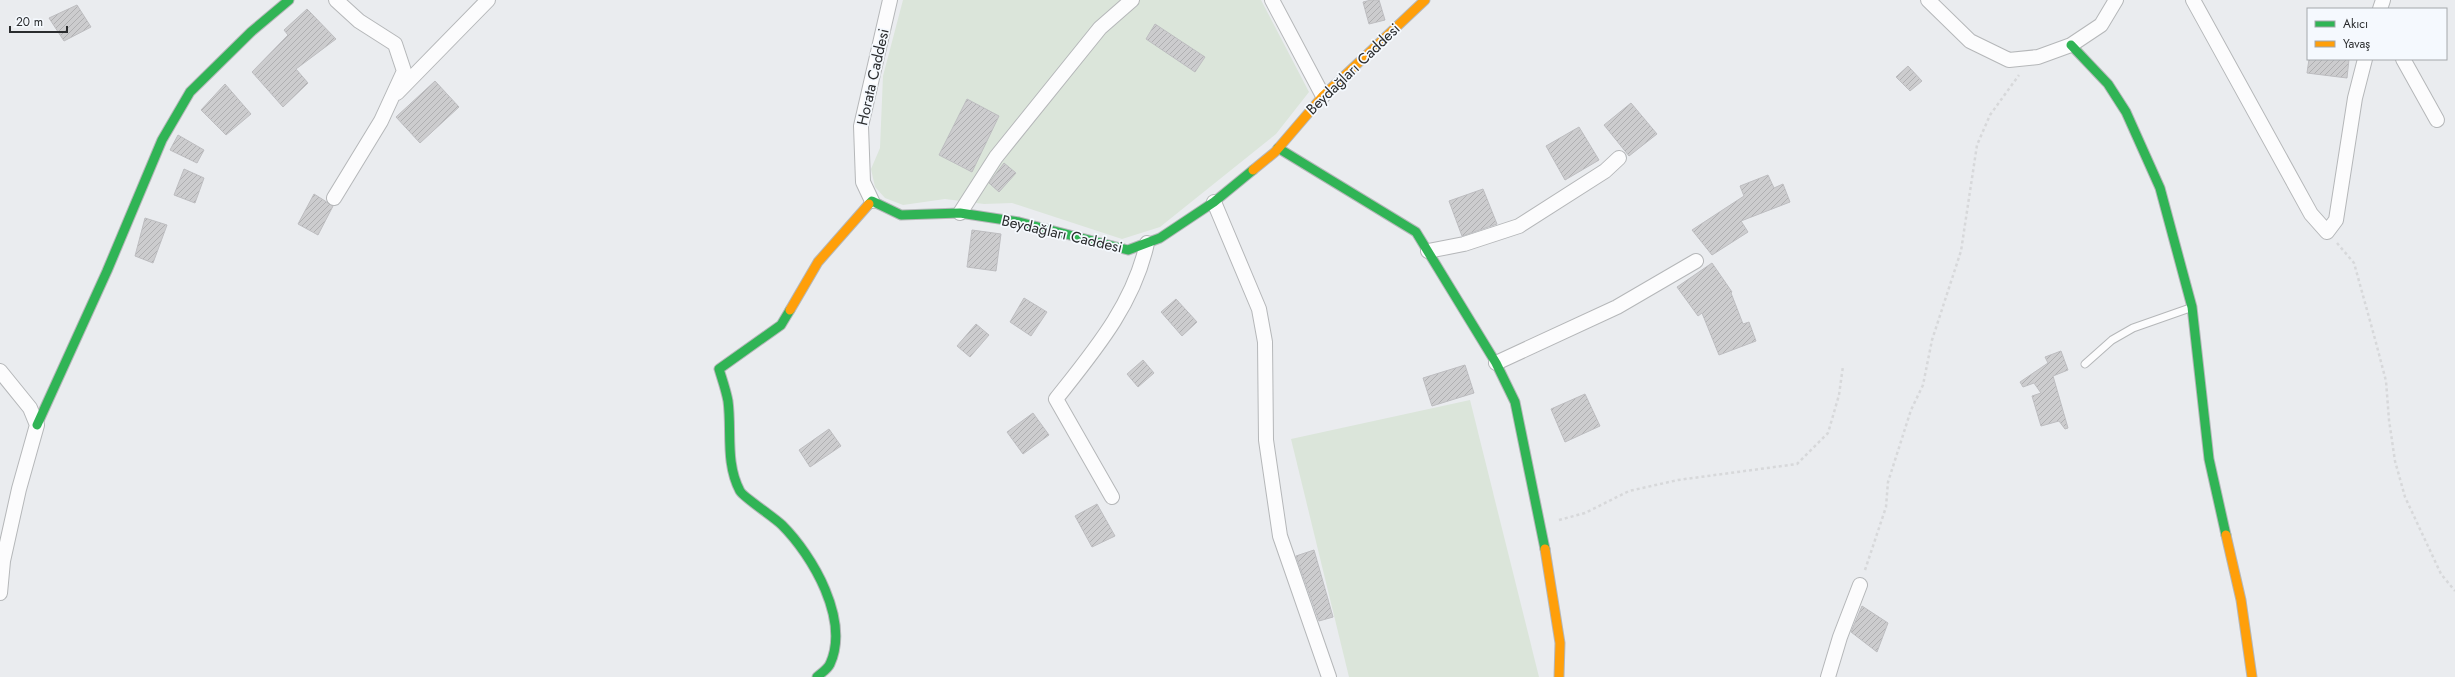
<svg xmlns="http://www.w3.org/2000/svg" width="2455" height="677" font-family="Jost,sans-serif">
  <defs>
    <pattern id="building-hatch" width="6" height="6" patternUnits="userSpaceOnUse"><rect width="6" height="6" fill="#ccccce"/><path d="M-1 1l2-2M0 6l6-6M5 7l2-2" fill="none" stroke="#afafb1"/></pattern>
  </defs>
  <rect width="100%" height="100%" fill="#eaecef"/>
  <g fill="#dbe5da">
    <polygon points="903,0 1261,0 1309,92 1276,134 1160,227 1122,239 1012,203 984,204 945,199 903,205 885,198 875,187 871,169 880,148 883,76"/>
    <polygon points="1470,400 1539,677 1349,677 1291,439"/>
  </g>
  <g fill="url(#building-hatch)" stroke="#bdbdc0">
    <polygon points="1371,0 1379,0 1385,20 1369,24 1363,2"/>
    <polygon points="77,5 91,27 64,41 49,18"/>
    <polygon points="307,9 336,39 296,69 308,83 283,107 252,72 288,35 284,30"/>
    <polygon points="1155,24 1205,57 1195,72 1146,39"/>
    <polygon points="2309,59 2349,59 2347,78 2307,73"/>
    <polygon points="1908,66 1922,81 1910,91 1896,77"/>
    <polygon points="435,81 459,107 420,143 396,117"/>
    <polygon points="225,84 251,114 226,135 201,110"/>
    <polygon points="967,99 999,116 972,172 939,155"/>
    <polygon points="1631,103 1657,134 1629,156 1604,125"/>
    <polygon points="1579,127 1599,160 1565,180 1546,146"/>
    <polygon points="178,135 204,150 197,163 170,150"/>
    <polygon points="1004,163 1016,173 999,192 989,183"/>
    <polygon points="184,169 204,178 195,203 174,195"/>
    <polygon points="1768,175 1774,188 1783,184 1790,202 1741,221 1748,232 1712,255 1692,230 1744,196 1740,186"/>
    <polygon points="1483,189 1497,224 1462,236 1449,201"/>
    <polygon points="314,194 333,206 318,235 298,224"/>
    <polygon points="145,218 167,225 153,263 135,256"/>
    <polygon points="972,230 1001,234 996,271 967,267"/>
    <polygon points="1712,263 1732,292 1731,293 1743,324 1749,322 1756,341 1719,355 1702,313 1698,316 1677,287"/>
    <polygon points="1024,298 1047,312 1031,336 1010,322"/>
    <polygon points="1176,299 1197,322 1182,336 1161,312"/>
    <polygon points="976,324 989,335 970,357 957,346"/>
    <polygon points="2061,351 2068,370 2053,376 2068,428 2065,429 2059,421 2041,426 2032,396 2041,393 2034,383 2023,387 2020,382 2048,363 2045,357"/>
    <polygon points="1143,360 1154,373 1138,387 1127,374"/>
    <polygon points="1465,365 1474,393 1432,406 1423,378"/>
    <polygon points="1585,394 1600,426 1565,442 1551,409"/>
    <polygon points="1033,413 1049,435 1023,454 1007,432"/>
    <polygon points="829,429 841,446 810,467 799,450"/>
    <polygon points="1097,504 1115,536 1092,547 1075,516"/>
    <polygon points="1314,550 1333,617 1319,621 1296,556"/>
    <polygon points="1862,606 1888,623 1877,652 1851,632"/>
  </g>
  <g fill="none" stroke-linecap="round" stroke-linejoin="round">
    <g stroke="#b5b7b9" stroke-width="9">
      <polyline id="lane" points="2085,364 2112,340 2133,328 2190,308"/>
    </g>
    <g stroke="#b5b7b9" stroke-width="16">
      <g id="street">
        <polyline points="1272,0 1323,96"/>
        <polyline points="1928,0 1970,41 2009,60 2038,57 2071,45 2101,25 2116,0"/>
        <polyline points="2193,0 2311,214 2327,232 2336,220 2355,98 2365,59"/>
        <polyline points="2380,9 2383,0"/>
        <polyline points="2403,59 2437,120"/>
        <polyline points="397,93 488,0"/>
        <polyline points="334,198 381,121 404,71 395,44 359,21 336,0"/>
        <polyline points="872,201 863,182 861,126 890,0"/>
        <polyline points="1214,202 1259,309 1265,342 1266,440 1280,536 1329,677"/>
        <polyline points="960,213 996,157 1100,28 1132,0"/>
        <polyline points="1428,251 1464,244 1519,226 1605,171 1619,158"/>
        <polyline points="1496,363 1617,307 1696,261"/>
        <polyline points="0,371 30,408 37,425 19,489 3,561 0,593"/>
        <path d="M1112 497 1056 399C1094 351 1134 304 1147 243"/>
        <polyline points="1828,677 1840,637 1860,585"/>
      </g>
    </g>
    <g stroke="#b5b7b9" stroke-width="11">
      <g id="fast">
        <polyline points="2071,45 2108,84 2126,112 2160,188 2192,307 2209,459 2226,535"/>
        <polyline points="1278,148 1416,232 1496,363 1515,402 1545,549"/>
        <polyline points="869,204 872,201 901,215 960,213 1019,222 1128,250 1160,238 1214,202 1253,170"/>
        <path d="M790 310 781 325 719 369C722 379 726 390 728 401 732 431 725 463 740 491 743 497 774 517 782 525 813 556 850 620 830 664 827 670 821 673 817 677"/>
        <polyline points="37,425 107,271 162,140 190,92 251,32 289,0"/>
      </g>
    </g>
    <g stroke="#b5b7b9" stroke-width="11">
      <g id="slow">
        <polyline points="1253,170 1275,152 1323,96 1425,0"/>
        <polyline points="790,310 818,262 869,204"/>
        <polyline points="2226,535 2241,600 2252,677"/>
        <polyline points="1545,549 1560,643 1559,677"/>
      </g>
    </g>
    <g stroke="#d7d8da" stroke-width="2.5" stroke-dasharray="3 3" stroke-linecap="butt">
      <polyline points="2337,243 2354,263 2375,339 2386,381 2389,420 2395,461 2405,497 2441,574 2455,591"/>
      <polyline points="1559,520 1585,513 1629,491 1678,480 1797,464 1828,433 1839,395 1843,366"/>
      <polyline points="1865,570 1886,507 1888,482 1911,410 1923,385 1932,340 1961,251 1977,145 1990,115 2019,75"/>
    </g>
    <use href="#lane" stroke="#fcfcfd" stroke-width="7"/>
    <use href="#street" stroke="#fcfcfd" stroke-width="14"/>
    <use href="#fast" stroke="#30b455" stroke-width="9"/>
    <use href="#slow" stroke="#ff9f0a" stroke-width="9"/>
  </g>
  <g text-anchor="middle" dominant-baseline="central" stroke-width="3.5" stroke-linejoin="round" paint-order="stroke">
    <g font-size="15" fill="#2a2c2e" stroke="#f5f9fe">
      <text transform="translate(1353 69) rotate(-44)">Beydağları Caddesi</text>
      <text transform="translate(873 77) rotate(-77)">Horata Caddesi</text>
      <text transform="translate(1062 234) rotate(13)">Beydağları Caddesi</text>
    </g>
  </g>
  <rect x="2307" y="8" width="140" height="52" fill="#f5f9fe" stroke="#a4a7ab"/>
  <rect x="2315" y="21" width="20" height="6" fill="#30b455" stroke="#a4a7ab"/>
  <text x="2343" y="28" font-size="12" fill="#2a2c2e">Akıcı</text>
  <rect x="2315" y="41" width="20" height="6" fill="#ff9f0a" stroke="#a4a7ab"/>
  <text x="2343" y="48" font-size="12" fill="#2a2c2e">Yavaş</text>
  <path d="M10 26v6h57v-6" fill="none" stroke="#2a2c2e" stroke-width="2"/>
  <text x="16" y="26" font-size="12" fill="#2a2c2e" stroke="#f5f9fe" stroke-width="3" paint-order="stroke">20 m</text>
</svg>
